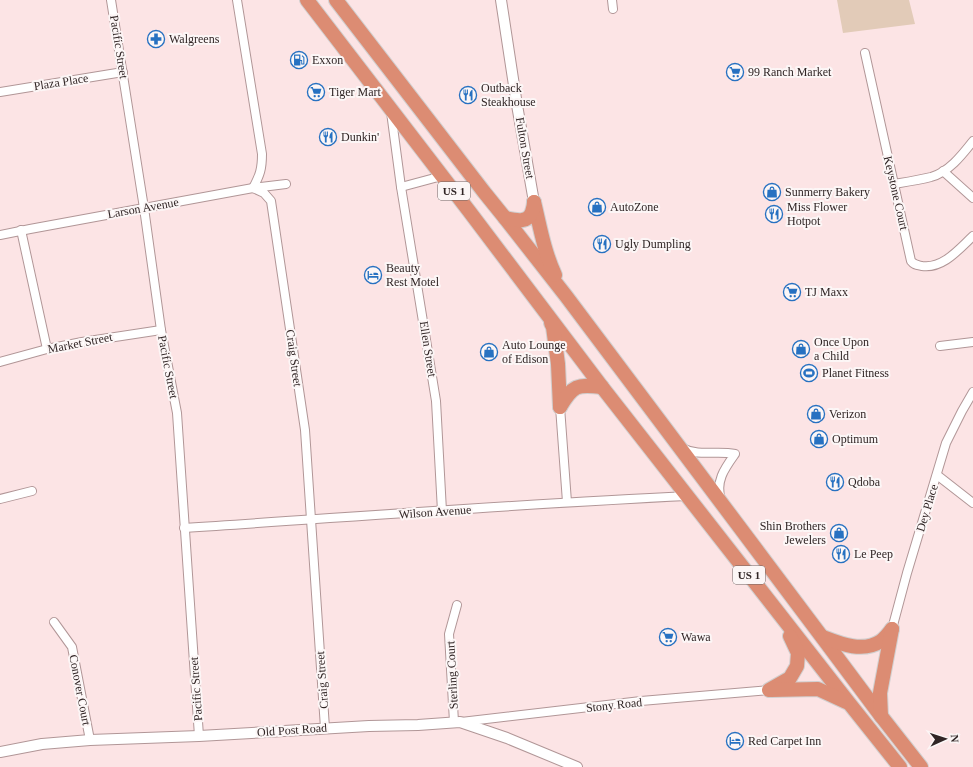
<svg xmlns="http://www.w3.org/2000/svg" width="973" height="767" font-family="'Times New Roman',serif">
  <rect width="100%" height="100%" fill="#fce4e5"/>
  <polygon fill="#e2cbb8" points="837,0 909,0 915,24 843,33"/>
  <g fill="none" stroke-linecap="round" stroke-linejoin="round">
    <g stroke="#b19697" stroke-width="10">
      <g id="minor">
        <polyline points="111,0 144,208 161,330 177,413 199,736"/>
        <path d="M237 0 262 154C262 169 260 175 253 188"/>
        <polyline points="612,0 613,9"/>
        <path d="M865 53 911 261C914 265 917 265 922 266 943 269 959 249 973 236"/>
        <polyline points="0,92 123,72"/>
        <polyline points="391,112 401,187 436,401 442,511"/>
        <polyline points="943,171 973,198"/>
        <path d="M894 184C906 182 919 180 931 177 949 172 962 155 973 141"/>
        <polyline points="401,187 442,176"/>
        <polyline points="253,188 264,193 271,201 305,430 325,728"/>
        <polyline points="21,230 47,349"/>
        <polyline points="0,235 30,229 253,188 286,184"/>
        <polyline points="940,346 973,342"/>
        <polyline points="0,362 47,349 82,342 161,330"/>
        <polyline points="560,407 567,502"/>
        <path d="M682 448C700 457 716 450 735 454 725 468 715 481 721 500"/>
        <polyline points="937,475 973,503"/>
        <polyline points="0,499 32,491"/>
        <path d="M184 528C352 517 519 504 687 496"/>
        <polyline points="54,622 72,647 90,740"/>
        <polyline points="892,629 907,573 946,443 962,411 973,392"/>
        <polyline points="454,722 449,634 457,605"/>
        <polyline points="461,722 641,701 769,690"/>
      </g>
    </g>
    <g stroke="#b19697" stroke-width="12">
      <g id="tertiary">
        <polyline points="501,0 517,105 534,202"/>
        <polyline points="0,752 42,744 90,740 199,736 369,726 418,725 460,722 507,738 577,767"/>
      </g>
    </g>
    <g stroke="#d1cfcf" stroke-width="16">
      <g id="trunk">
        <polyline points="307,0 469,211 602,387 849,703 900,767"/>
        <polyline points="336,0 484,192 505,218 566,296 822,637 881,716 921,767"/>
        <path d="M534 202C540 227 544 251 555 275"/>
        <path d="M505 218C514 220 528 224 532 212 533 209 534 205 534 202"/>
        <polyline points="551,323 553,327 558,364 560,407"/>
        <path d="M560 407C573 385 577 384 602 387"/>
        <path d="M823 637C841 644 863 653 881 641 885 638 889 633 892 629"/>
        <polyline points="769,690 790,678 797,666 798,653 790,636"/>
        <polyline points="771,690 818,689 846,702"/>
        <polyline points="881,716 880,693 892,629"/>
      </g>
    </g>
    <use href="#minor" stroke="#fff" stroke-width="8"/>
    <use href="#tertiary" stroke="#fff" stroke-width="10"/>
    <use href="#trunk" stroke="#dc8c73" stroke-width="14"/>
  </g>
  <defs>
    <g id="pharmacy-ring" transform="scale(0.9)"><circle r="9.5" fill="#fcf6f6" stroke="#2771c1" stroke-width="1.5"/><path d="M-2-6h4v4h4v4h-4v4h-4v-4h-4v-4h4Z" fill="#2771c1"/></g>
    <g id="fuel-ring" transform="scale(0.9)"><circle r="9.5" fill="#fcf6f6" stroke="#2771c1" stroke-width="1.5"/><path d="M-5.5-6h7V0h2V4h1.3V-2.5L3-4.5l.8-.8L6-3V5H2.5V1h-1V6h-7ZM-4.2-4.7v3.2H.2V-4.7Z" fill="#2771c1"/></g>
    <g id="supermarket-ring" transform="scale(0.9)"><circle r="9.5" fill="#fcf6f6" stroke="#2771c1" stroke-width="1.5"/><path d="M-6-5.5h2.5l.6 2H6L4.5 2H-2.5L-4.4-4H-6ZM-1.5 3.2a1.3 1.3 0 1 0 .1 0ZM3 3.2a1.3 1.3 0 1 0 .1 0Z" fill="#2771c1"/></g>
    <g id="restaurant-ring" transform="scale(0.9)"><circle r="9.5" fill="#fcf6f6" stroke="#2771c1" stroke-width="1.5"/><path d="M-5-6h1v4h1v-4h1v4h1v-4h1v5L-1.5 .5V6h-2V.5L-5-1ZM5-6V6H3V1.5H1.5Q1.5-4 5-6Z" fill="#2771c1"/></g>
    <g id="shop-ring" transform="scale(0.9)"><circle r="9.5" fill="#fcf6f6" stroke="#2771c1" stroke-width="1.5"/><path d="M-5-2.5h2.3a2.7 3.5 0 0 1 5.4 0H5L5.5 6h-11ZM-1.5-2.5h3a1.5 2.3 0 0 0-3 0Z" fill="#2771c1"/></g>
    <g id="hotel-ring" transform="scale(0.9)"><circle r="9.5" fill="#fcf6f6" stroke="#2771c1" stroke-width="1.5"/><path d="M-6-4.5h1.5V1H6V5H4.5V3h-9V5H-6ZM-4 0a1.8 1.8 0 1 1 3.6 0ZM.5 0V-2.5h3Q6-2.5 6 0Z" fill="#2771c1"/></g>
    <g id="stadium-ring" transform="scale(0.9)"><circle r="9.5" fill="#fcf6f6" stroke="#2771c1" stroke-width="1.5"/><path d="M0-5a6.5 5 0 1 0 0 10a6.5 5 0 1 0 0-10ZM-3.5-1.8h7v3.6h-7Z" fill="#2771c1"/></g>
  </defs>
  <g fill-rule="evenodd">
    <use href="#pharmacy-ring" x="156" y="39"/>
    <use href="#fuel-ring" x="299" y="60"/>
    <use href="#supermarket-ring" x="735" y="72"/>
    <use href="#supermarket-ring" x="316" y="92"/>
    <use href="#restaurant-ring" x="468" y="95"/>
    <use href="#restaurant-ring" x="328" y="137"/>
    <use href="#shop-ring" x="772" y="192"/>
    <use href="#shop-ring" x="597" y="207"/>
    <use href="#restaurant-ring" x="774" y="214"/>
    <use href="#restaurant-ring" x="602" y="244"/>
    <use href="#hotel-ring" x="373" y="275"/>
    <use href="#supermarket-ring" x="792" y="292"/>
    <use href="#shop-ring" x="801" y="349"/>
    <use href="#shop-ring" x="489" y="352"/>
    <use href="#stadium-ring" x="809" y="373"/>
    <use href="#shop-ring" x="816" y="414"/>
    <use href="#shop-ring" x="819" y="439"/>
    <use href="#restaurant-ring" x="835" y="482"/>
    <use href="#shop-ring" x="839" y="533"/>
    <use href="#restaurant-ring" x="841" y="554"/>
    <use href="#supermarket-ring" x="668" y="637"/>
    <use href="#hotel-ring" x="735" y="741"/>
  </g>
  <g text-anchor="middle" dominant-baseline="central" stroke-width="4" stroke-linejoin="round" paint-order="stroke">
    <g fill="#fcf6f6" stroke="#6d6464" stroke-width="1">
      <rect x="438" y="182" width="32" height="18" rx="3"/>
      <rect x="733" y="566" width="32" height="18" rx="3"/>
    </g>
    <g font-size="11" font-weight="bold" fill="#302525">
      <text x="454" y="191">US 1</text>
      <text x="749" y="575">US 1</text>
    </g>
    <g font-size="12" fill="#302525" stroke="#fcf6f6" text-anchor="start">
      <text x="169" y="39">Walgreens</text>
      <text x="312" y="60">Exxon</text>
      <text x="748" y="72">99 Ranch Market</text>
      <text x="481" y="88">Outback<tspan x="481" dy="14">Steakhouse</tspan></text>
      <text x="329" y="92">Tiger Mart</text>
      <text x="341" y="137">Dunkin'</text>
      <text x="785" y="192">Sunmerry Bakery</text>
      <text x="610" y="207">AutoZone</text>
      <text x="787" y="207">Miss Flower<tspan x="787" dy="14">Hotpot</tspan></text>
      <text x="615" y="244">Ugly Dumpling</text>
      <text x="386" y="268">Beauty<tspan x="386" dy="14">Rest Motel</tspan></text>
      <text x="805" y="292">TJ Maxx</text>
      <text x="814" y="342">Once Upon<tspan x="814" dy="14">a Child</tspan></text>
      <text x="502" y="345">Auto Lounge<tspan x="502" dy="14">of Edison</tspan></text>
      <text x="822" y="373">Planet Fitness</text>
      <text x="829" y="414">Verizon</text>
      <text x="832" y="439">Optimum</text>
      <text x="848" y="482">Qdoba</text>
      <text x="826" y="526" text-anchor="end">Shin Brothers<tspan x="826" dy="14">Jewelers</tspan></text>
      <text x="854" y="554">Le Peep</text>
      <text x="681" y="637">Wawa</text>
      <text x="748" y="741">Red Carpet Inn</text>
    </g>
    <g font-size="12" fill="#302525" stroke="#fcf6f6">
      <text transform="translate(119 47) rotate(81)">Pacific Street</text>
      <text transform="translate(61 82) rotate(-9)">Plaza Place</text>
      <text transform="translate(525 148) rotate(80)">Fulton Street</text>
      <text transform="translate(896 193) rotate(77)">Keystone Court</text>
      <text transform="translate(143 208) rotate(-10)">Larson Avenue</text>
      <text transform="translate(80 343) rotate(-11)">Market Street</text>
      <text transform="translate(428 349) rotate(81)">Ellen Street</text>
      <text transform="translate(294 358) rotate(82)">Craig Street</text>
      <text transform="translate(168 367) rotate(79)">Pacific Street</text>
      <text transform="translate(927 508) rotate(-73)">Dey Place</text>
      <text transform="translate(435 512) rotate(-4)">Wilson Avenue</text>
      <text transform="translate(452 675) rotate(-93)">Sterling Court</text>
      <text transform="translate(322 680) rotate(-94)">Craig Street</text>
      <text transform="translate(196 689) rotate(-94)">Pacific Street</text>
      <text transform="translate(80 690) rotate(79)">Conover Court</text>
      <text transform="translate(614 705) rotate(-6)">Stony Road</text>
      <text transform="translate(292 730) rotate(-4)">Old Post Road</text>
    </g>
  </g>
  <g transform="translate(945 739) rotate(87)" stroke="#fcf6f6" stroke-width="3" paint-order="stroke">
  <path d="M0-3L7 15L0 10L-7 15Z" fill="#302525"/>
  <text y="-6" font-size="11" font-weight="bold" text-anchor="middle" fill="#302525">N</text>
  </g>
</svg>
